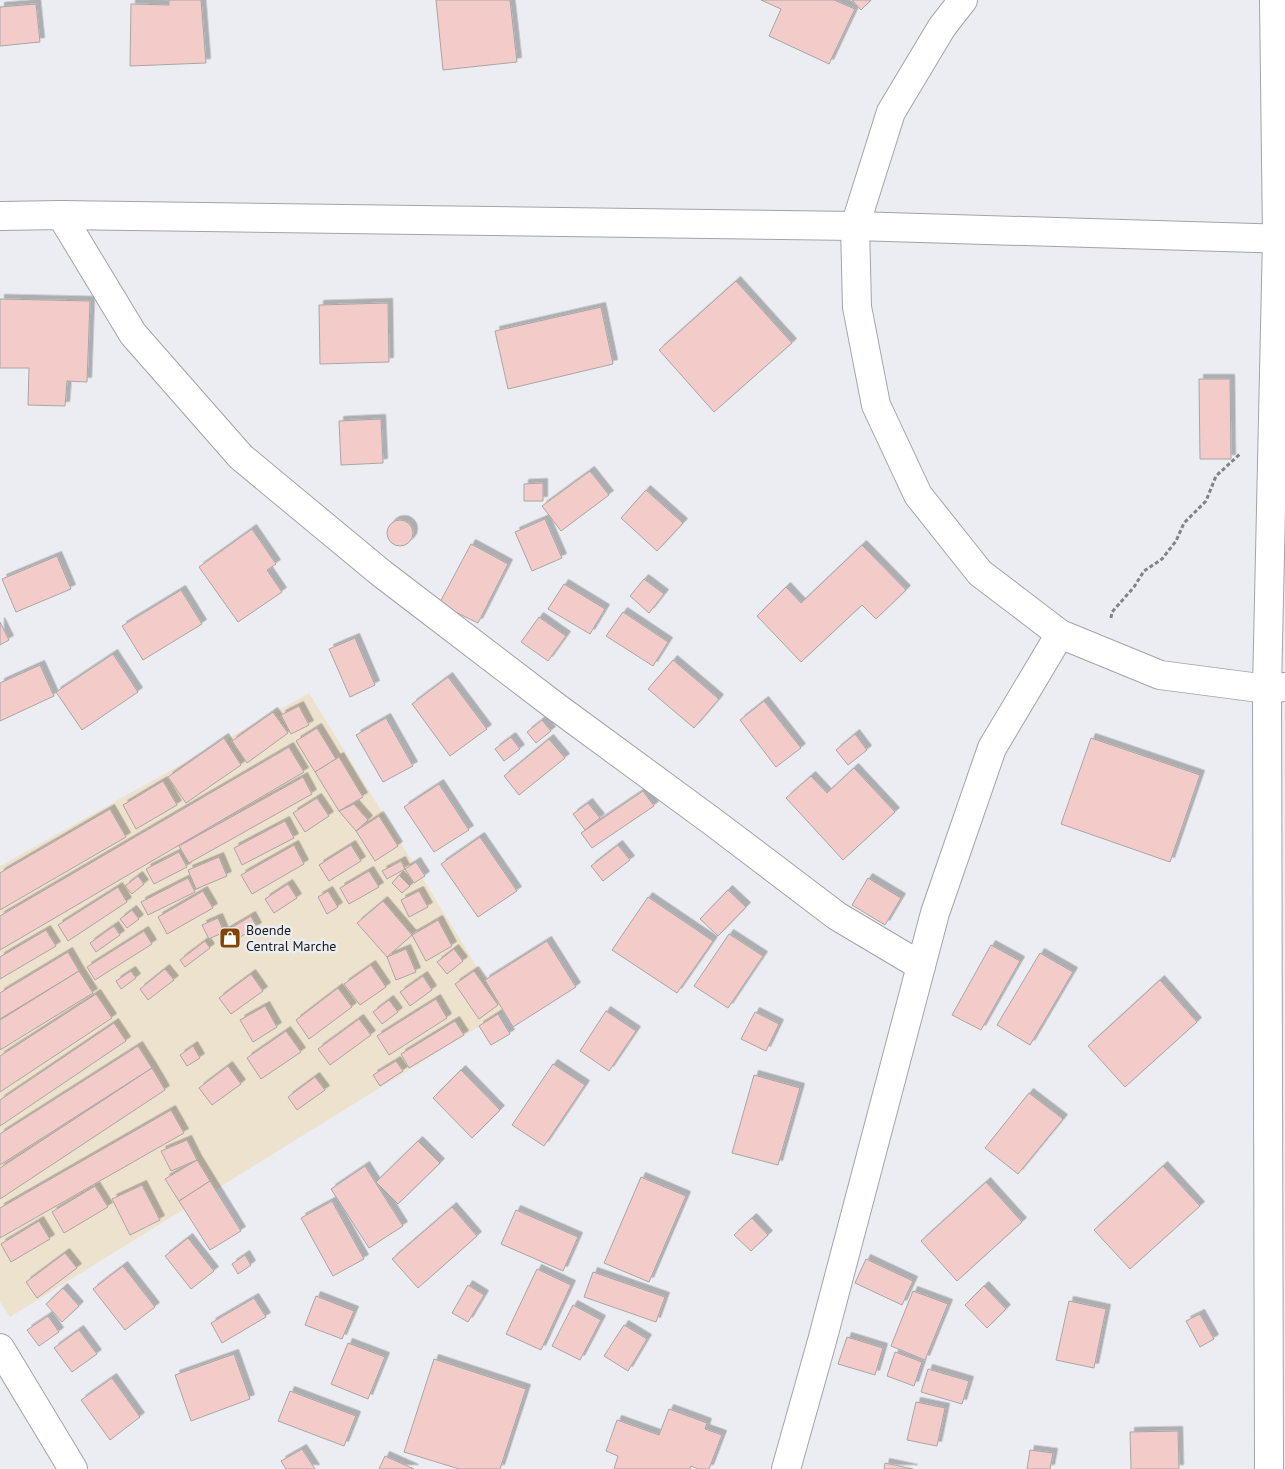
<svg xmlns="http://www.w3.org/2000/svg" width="1285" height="1469" font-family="'PT Sans',sans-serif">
  <defs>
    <filter id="shadow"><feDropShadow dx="4.5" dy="-4.5" stdDeviation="0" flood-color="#0004"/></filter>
  </defs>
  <rect width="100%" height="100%" fill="#ebedf2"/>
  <polygon fill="#ede2cd" points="309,693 504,1011 10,1317 0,1302 0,866"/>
  <g fill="#f3ccca" stroke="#aaa5a4" filter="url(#shadow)">
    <polygon points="169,0 201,0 206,63 130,66 131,4 169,5"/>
    <polygon points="436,0 510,0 517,62 443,70"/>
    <polygon points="761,0 834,0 855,9 829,64 769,36 781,9"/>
    <polygon points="852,0 871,0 861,10"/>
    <polygon points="36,4 40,42 0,46 0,7"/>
    <polygon points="736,281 792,343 714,412 659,350"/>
    <polygon points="0,299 90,301 87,382 67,381 65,406 28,405 29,368 0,368"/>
    <polygon points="388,303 389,362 320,364 319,305"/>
    <polygon points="601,307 613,364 508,389 495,331"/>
    <polygon points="1199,379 1230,379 1231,459 1200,459"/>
    <polygon points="381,419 383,463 341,465 339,421"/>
    <polygon points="590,471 609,495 561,531 542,506"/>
    <polygon points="543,483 543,501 524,501 524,484"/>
    <polygon points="646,490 683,523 657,551 621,518"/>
    <polygon points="545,519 562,558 532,571 515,532"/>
    <circle cx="400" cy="533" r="13"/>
    <polygon points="252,529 276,564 267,570 282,592 238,622 199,567"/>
    <polygon points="471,544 508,564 478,623 439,604"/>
    <polygon points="862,545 906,590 876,619 862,605 801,662 757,616 786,587 801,603"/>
    <polygon points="57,556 71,589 16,612 2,579"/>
    <polygon points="644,579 664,594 649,613 630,596"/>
    <polygon points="564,584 605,609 590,634 548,609"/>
    <polygon points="181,590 202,624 143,660 122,626"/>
    <polygon points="623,612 668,642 653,666 606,636"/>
    <polygon points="539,617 566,636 548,661 521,642"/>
    <polygon points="0,622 9,640 0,645"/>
    <polygon points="355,638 375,685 350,697 329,649"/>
    <polygon points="113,654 138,692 82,730 56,692"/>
    <polygon points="673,660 719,699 694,728 648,689"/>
    <polygon points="40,665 54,696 0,721 0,683"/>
    <polygon points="448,677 487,729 450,756 412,704"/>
    <polygon points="764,701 801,748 776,767 740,720"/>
    <polygon points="299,706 309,725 291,734 281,715"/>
    <polygon points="273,712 288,733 247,763 232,741"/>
    <polygon points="386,718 413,766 383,782 356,735"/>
    <polygon points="542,720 551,731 536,743 527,732"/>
    <polygon points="317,728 336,759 315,772 296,741"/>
    <polygon points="855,734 867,750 848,765 836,750"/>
    <polygon points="511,737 520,749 504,761 495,749"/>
    <polygon points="224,738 241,765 186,803 168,777"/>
    <polygon points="1091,738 1200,775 1170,862 1061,824"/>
    <polygon points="549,739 565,758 519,795 504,776"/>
    <polygon points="289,747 304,772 0,950 0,916"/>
    <polygon points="339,757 363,797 339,811 315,772"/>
    <polygon points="854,768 895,812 843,860 786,798 811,776 827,793"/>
    <polygon points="303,777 312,794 189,863 179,846"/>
    <polygon points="163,781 177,805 136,829 123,805"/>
    <polygon points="439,784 469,830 434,852 404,807"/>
    <polygon points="643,791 654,806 592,848 581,833"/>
    <polygon points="317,798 329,816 305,832 293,813"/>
    <polygon points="588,803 600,818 585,830 573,814"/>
    <polygon points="354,804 368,820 356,831 339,811"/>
    <polygon points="110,809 126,837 0,910 0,873"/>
    <polygon points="379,816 398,846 375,861 356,831"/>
    <polygon points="285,821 294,838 242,865 234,848"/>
    <polygon points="480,837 517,891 478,917 441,864"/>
    <polygon points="294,845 304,864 252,894 241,875"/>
    <polygon points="351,845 361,861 329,881 319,865"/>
    <polygon points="618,845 630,860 603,881 591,866"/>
    <polygon points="179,852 187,867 154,884 146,869"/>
    <polygon points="219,857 227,876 196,889 188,870"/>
    <polygon points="401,861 405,869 387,879 382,871"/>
    <polygon points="416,862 425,876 414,883 405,869"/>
    <polygon points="369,871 379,887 349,904 340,888"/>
    <polygon points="399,875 410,886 402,893 392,883"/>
    <polygon points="138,876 144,884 132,894 125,886"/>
    <polygon points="188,878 195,892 148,915 141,902"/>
    <polygon points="868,878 901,898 885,925 852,905"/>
    <polygon points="288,884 297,898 274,913 265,899"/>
    <polygon points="118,887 127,902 68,941 58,925"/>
    <polygon points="728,890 746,907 718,936 700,919"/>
    <polygon points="203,891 213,908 167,934 158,917"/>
    <polygon points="328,891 338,907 327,914 318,897"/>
    <polygon points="419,891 428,907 409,917 401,900"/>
    <polygon points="648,897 713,941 677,993 612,950"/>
    <polygon points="383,901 412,935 387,957 357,923"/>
    <polygon points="132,910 139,919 127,928 120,919"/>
    <polygon points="251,916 257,927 230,943 224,932"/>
    <polygon points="218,918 224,932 209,939 202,925"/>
    <polygon points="438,920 452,946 426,961 412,935"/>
    <polygon points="114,926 120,935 96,952 90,943"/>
    <polygon points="46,930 56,946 0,979 0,957"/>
    <polygon points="144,931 152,944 95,980 87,967"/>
    <polygon points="729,934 763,956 728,1008 694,986"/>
    <polygon points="205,941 210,948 185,967 180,960"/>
    <polygon points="547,941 576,987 513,1027 485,980"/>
    <polygon points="991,945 1020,961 981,1030 952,1015"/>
    <polygon points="406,949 416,972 396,980 387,957"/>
    <polygon points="454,949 463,961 447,974 437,962"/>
    <polygon points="68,952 79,971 0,1019 0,993"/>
    <polygon points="1040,953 1073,972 1030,1045 997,1025"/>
    <polygon points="371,965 386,987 360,1005 344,984"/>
    <polygon points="165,969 174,980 148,1000 140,989"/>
    <polygon points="79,971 93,993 0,1050 0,1020"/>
    <polygon points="131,971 136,978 121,989 116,981"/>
    <polygon points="474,971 498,1005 479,1019 455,984"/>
    <polygon points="251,974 263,991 231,1014 219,998"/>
    <polygon points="423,976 432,990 410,1006 400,992"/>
    <polygon points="1160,980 1197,1022 1125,1087 1088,1046"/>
    <polygon points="338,988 352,1007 309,1039 296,1020"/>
    <polygon points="96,994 112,1018 0,1092 0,1056"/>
    <polygon points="436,999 447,1018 389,1055 377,1036"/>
    <polygon points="389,1000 398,1012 382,1024 373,1012"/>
    <polygon points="265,1006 277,1027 253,1042 240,1020"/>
    <polygon points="606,1011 636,1031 609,1071 580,1051"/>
    <polygon points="755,1012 779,1024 766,1051 741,1039"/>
    <polygon points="498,1014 510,1034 491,1045 479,1026"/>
    <polygon points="359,1019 371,1035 330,1065 318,1049"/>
    <polygon points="455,1021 464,1035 409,1068 401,1054"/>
    <polygon points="114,1023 126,1041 0,1126 0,1100"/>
    <polygon points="286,1031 301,1052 261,1079 247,1058"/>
    <polygon points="138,1046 152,1068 0,1165 0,1134"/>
    <polygon points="193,1046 200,1058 187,1066 180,1055"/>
    <polygon points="396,1061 403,1071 380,1086 373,1075"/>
    <polygon points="553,1064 585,1085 544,1146 512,1125"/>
    <polygon points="228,1066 241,1084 212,1105 199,1088"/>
    <polygon points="152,1068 165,1090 0,1199 0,1168"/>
    <polygon points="461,1070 500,1110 472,1138 433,1098"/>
    <polygon points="754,1075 800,1088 778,1165 732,1153"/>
    <polygon points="315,1077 325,1090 297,1110 288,1097"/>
    <polygon points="1029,1093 1063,1119 1018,1174 985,1148"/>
    <polygon points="171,1110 184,1133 0,1238 0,1208"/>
    <polygon points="187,1140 197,1160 171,1171 161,1151"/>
    <polygon points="418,1141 440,1163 398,1204 376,1182"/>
    <polygon points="197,1160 210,1181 179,1201 165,1179"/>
    <polygon points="365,1166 403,1226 369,1248 331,1189"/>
    <polygon points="1163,1166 1200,1206 1130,1269 1094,1230"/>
    <polygon points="641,1177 686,1196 649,1282 604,1263"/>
    <polygon points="210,1181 241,1231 210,1250 179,1201"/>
    <polygon points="986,1182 1022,1222 957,1281 921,1241"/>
    <polygon points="142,1185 160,1220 130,1235 112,1199"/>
    <polygon points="95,1186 108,1207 64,1233 52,1212"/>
    <polygon points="332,1201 364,1259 333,1276 301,1218"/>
    <polygon points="452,1207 477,1236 418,1288 392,1259"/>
    <polygon points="516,1210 578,1237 563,1271 501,1244"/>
    <polygon points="752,1218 768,1235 751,1251 734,1235"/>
    <polygon points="39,1221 50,1239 11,1262 1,1244"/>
    <polygon points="188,1238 214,1271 191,1289 165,1256"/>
    <polygon points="65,1253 77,1268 37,1298 26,1282"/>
    <polygon points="245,1255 251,1265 238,1274 232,1264"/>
    <polygon points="866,1259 913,1281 902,1305 855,1283"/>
    <polygon points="123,1266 155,1307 125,1330 93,1289"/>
    <polygon points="537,1269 571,1285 541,1350 506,1334"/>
    <polygon points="593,1272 665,1297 656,1322 584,1297"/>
    <polygon points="468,1285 484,1295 468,1322 452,1313"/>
    <polygon points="984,1286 1006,1309 987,1328 965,1305"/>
    <polygon points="63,1288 79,1306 62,1322 46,1304"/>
    <polygon points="913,1291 948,1304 925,1360 891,1346"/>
    <polygon points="316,1296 354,1311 342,1339 305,1325"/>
    <polygon points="254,1298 266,1317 222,1343 211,1323"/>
    <polygon points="1069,1301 1106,1309 1094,1368 1056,1360"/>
    <polygon points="573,1305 601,1320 580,1360 552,1346"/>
    <polygon points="1200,1314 1214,1339 1200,1347 1186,1321"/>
    <polygon points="48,1316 59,1332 39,1346 27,1330"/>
    <polygon points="624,1325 647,1339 628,1371 604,1356"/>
    <polygon points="79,1330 97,1354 72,1372 54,1348"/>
    <polygon points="847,1337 883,1348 875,1375 838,1364"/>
    <polygon points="348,1343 385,1357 368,1399 331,1384"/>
    <polygon points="895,1352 922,1362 914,1386 887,1376"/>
    <polygon points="234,1354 250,1399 191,1421 175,1375"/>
    <polygon points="434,1359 526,1389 500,1469 459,1469 404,1452"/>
    <polygon points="928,1369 969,1381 962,1404 921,1392"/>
    <polygon points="112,1378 140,1417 110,1440 81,1400"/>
    <polygon points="290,1391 356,1416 344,1446 278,1421"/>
    <polygon points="916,1402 945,1408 937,1446 907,1440"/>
    <polygon points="669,1409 707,1423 705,1429 722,1435 709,1469 698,1469 691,1466 690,1469 614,1469 618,1456 606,1451 617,1420 659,1435"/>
    <polygon points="1178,1431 1179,1469 1131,1469 1130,1432"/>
    <polygon points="302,1449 315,1469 286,1469 281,1461"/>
    <polygon points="1030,1450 1053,1453 1050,1469 1027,1469"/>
    <polygon points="385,1456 414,1469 379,1469"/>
    <polygon points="885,1463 913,1469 884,1469"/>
  </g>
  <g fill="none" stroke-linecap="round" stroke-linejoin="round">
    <g stroke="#a2a4a9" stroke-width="30">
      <g id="minor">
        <polyline points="963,0 942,27 891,112 855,226 857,307 876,405 918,495 980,573 1060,634 1160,675 1267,689 1285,687"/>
        <polyline points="61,215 133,334 241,457 381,573 555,706 713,822 837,916 921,966"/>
        <polyline points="0,216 61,215 855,226 1285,239"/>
        <polyline points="0,1348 73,1469"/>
        <polyline points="786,1469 822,1341 935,913 992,748 1060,634"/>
        <polyline points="1269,1469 1267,689 1277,238 1274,0"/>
      </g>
    </g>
    <polyline stroke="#818286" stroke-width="3" stroke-dasharray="4 2.5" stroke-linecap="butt" points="1111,618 1112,612 1134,587 1144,571 1162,559 1176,541 1184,523 1206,501 1216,476 1241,453"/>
    <use href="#minor" stroke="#fff" stroke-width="28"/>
  </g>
  <defs>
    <g id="shop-square" transform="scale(1.125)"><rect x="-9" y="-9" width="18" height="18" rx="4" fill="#824501" stroke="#ebedf2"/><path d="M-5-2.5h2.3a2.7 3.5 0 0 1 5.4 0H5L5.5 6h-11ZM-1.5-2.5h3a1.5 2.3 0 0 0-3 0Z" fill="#fff"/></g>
  </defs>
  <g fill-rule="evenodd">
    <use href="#shop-square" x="230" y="938"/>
  </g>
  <g text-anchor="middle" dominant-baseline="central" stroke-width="5" stroke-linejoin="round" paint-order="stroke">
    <g font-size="14" fill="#1c1c1e" stroke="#ebedf2" text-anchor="start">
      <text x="246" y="930">Boende<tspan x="246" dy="16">Central Marche</tspan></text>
    </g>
  </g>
</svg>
